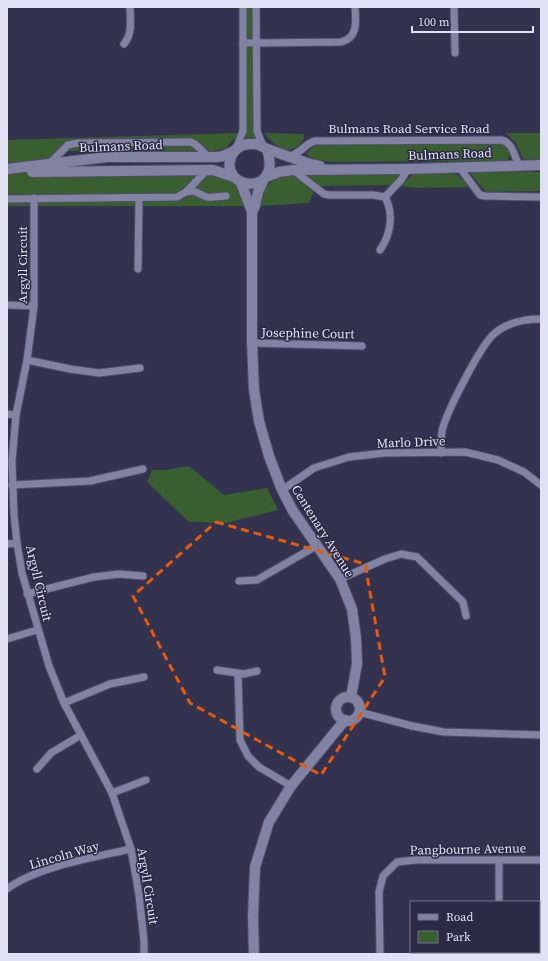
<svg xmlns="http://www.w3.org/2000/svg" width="548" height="961" font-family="'Source Serif 4',serif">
  <rect width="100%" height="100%" fill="#34334f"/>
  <g fill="#395e30">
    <polygon points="246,7 254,7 258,142 244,142 247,134"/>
    <polygon points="239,133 226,148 213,151 55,151 48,165 7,169 7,140"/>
    <path d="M264 133 304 134V139C301 142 299 146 295 148 283 154 271 142 264 133Z"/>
    <polygon points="506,133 541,133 541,159 524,159 521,155 516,143"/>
    <path d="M501 143C508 146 510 149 510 156L507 161 331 162 311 158 306 154 313 147 319 144Z"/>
    <polygon points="7,172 208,172 231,178 249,188 247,206 7,206"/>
    <polygon points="451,172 459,176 470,187 414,188 401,186 414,173"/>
    <polygon points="469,172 541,172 541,191 486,192"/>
    <path d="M283 173 400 174 397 180 391 185 324 186 314 191 309 203 260 206C265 187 267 183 283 173Z"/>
    <polygon points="189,466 224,495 267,488 278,510 226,523 189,522 147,482 152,470 166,470"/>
  </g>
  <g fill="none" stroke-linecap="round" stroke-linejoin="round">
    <g stroke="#4f4e66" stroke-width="9">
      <g id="street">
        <polyline points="256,7 257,126 257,131 263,146"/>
        <polyline points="454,7 455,53"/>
        <path d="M243 43 341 42C358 38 356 22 355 7"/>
        <path d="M124 44C133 33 130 20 130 7"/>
        <polyline points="236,149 243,131 243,7"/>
        <path d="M289 156C300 155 305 143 315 141L502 140C513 143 514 156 519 165"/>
        <path d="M50 163 68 145 78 143 191 142C198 145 203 151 208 157"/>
        <polyline points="459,167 480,195 485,196 541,197"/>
        <polyline points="293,170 324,194 329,195 373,195 385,197 401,180 408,169"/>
        <path d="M186 192C198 189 198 195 207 197 213 198 221 196 226 196"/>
        <polyline points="34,198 34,306 27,360 16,415 12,461 14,515 17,543 22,573 49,666 64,703 112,793 131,849 139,895 144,941 144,954"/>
        <polyline points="7,199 177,197 186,192 207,170"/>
        <path d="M380 250C391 234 394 214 385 197"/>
        <polyline points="138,269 139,198"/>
        <polyline points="7,305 34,306"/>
        <polyline points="252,343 362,346"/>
        <polyline points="27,360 70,369 99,373 140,368"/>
        <polyline points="7,414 16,415"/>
        <path d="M441 453C441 446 441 438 442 431 446 413 481 344 495 333 507 323 525 319 541 319"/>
        <polyline points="12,485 90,481 143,469"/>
        <polyline points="282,490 314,468 349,457 384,453 465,452 498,460 524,472 541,485"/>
        <polyline points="7,544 17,543"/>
        <polyline points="340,579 385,559 401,554 417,557 463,602 466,616"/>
        <polyline points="239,581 257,580 316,546"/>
        <polyline points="27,594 94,577 119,574 143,576"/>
        <polyline points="7,639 37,630"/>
        <polyline points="217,670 244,674 257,671"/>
        <polyline points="238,674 240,740 248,756 259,767 291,786"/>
        <polyline points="64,703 110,684 144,677"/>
        <polyline points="359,712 412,726 444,732 541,735"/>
        <polyline points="37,769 51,753 81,735"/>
        <polyline points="112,793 146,780"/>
        <polyline points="499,861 499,902"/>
        <path d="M7 889C35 867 96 857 131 849"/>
        <polyline points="499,952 499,954"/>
        <polyline points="380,954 379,892 383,876 397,862 415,860 541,860"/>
      </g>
    </g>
    <g stroke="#4f4e66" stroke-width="12">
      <g id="secondary">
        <path d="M249 144H257L267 149C283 198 219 190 231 157 234 149 241 145 249 144Z"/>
        <polyline points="267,149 310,164 320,166"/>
        <polyline points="7,169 107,157 217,157 223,156 234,151"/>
        <polyline points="32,172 213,170 234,177"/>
        <polyline points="266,177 279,172 293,170 408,169 541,165"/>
        <polyline points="241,183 252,212 252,343 254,390 259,421 269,456 282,490 293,511 340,579 352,609 356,638 357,664 351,697"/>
        <polyline points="252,212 255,206 258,192 264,179"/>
        <circle cx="348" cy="709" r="12"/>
        <polyline points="254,954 253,917 255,867 269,822 291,786 345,720"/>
      </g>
    </g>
    <use href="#street" stroke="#8282a2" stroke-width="7"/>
    <use href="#secondary" stroke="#8282a2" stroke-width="10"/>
  </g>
  <path fill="none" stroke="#e8590c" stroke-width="3" stroke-dasharray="8 5" stroke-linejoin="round" d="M216 522 365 564 385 677 321 775 190 703 133 596Z"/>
  <g text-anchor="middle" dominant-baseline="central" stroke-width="3" stroke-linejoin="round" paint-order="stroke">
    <g font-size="13" fill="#e1e1f3" stroke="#2b2944">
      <text x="409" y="128">Bulmans Road Service Road</text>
      <text transform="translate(121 146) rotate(-2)">Bulmans Road</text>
      <text transform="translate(450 154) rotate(-2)">Bulmans Road</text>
      <text transform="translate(22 265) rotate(-90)">Argyll Circuit</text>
      <text transform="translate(308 333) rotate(1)">Josephine Court</text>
      <text transform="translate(411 442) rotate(-2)">Marlo Drive</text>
      <text transform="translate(323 531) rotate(58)">Centenary Avenue</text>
      <text transform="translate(39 583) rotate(77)">Argyll Circuit</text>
      <text transform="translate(468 849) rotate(-1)">Pangbourne Avenue</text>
      <text transform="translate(64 855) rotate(-16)">Lincoln Way</text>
      <text transform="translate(148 886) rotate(81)">Argyll Circuit</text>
    </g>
  </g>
  <rect width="548" height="961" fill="none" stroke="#e1e1f3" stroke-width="16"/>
  <rect x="410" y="901" width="130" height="52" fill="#2b2944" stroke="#74738a"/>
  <rect x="418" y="914" width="20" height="6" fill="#8282a2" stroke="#74738a"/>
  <text x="446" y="921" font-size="12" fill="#e1e1f3">Road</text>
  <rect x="418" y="931" width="20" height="12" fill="#395e30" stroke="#74738a"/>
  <text x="446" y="941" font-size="12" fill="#e1e1f3">Park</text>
  <path d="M412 26v6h121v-6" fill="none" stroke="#e1e1f3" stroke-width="2"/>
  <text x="418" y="26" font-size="12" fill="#e1e1f3" stroke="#2b2944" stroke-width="3" paint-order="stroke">100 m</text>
</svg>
